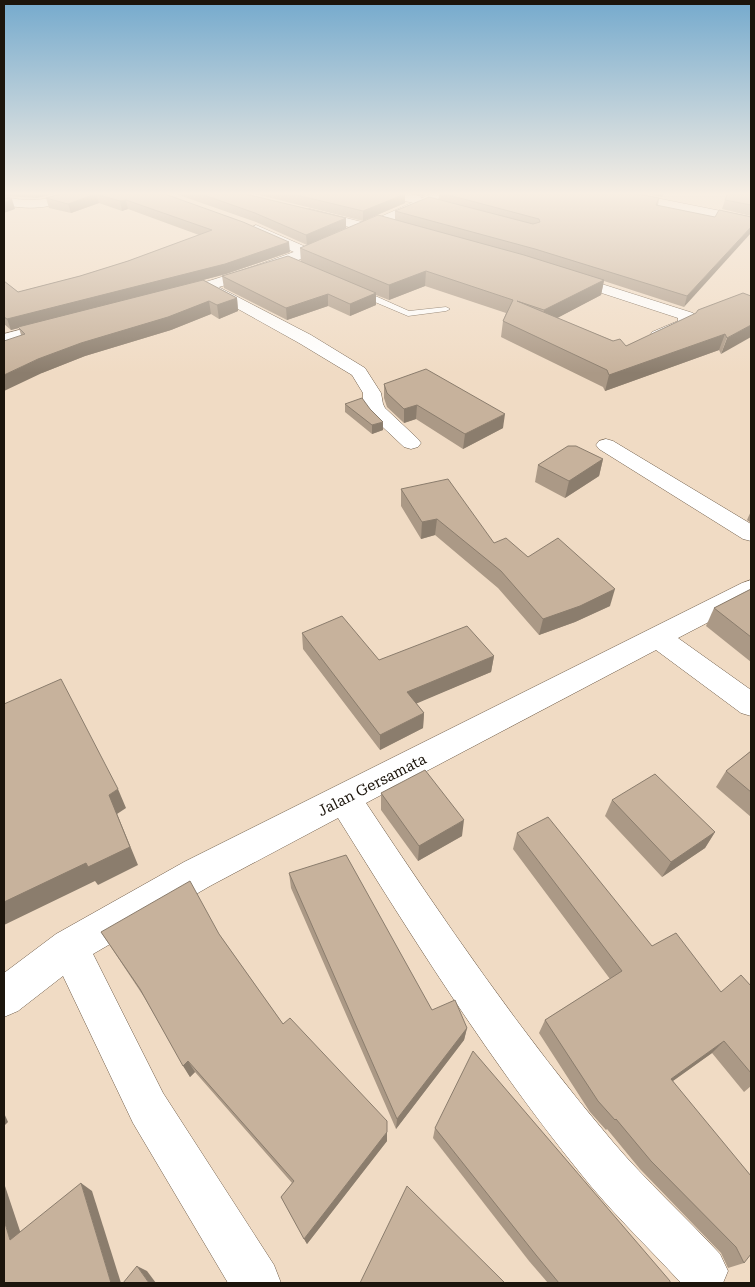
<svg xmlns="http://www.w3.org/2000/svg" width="755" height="1287" font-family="'Roboto Serif',serif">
  <rect width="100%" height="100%" fill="#f0dbc4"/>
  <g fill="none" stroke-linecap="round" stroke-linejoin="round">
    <g stroke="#6f5c48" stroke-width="1">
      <polygon id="lane" points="356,290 362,290 409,311 446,307 450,309 446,311 408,316 356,294"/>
    </g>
    <g stroke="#6f5c48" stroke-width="1">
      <g id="street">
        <path d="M68 193H85L83 196C53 207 35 211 4 205V197C28 202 45 201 68 193Z"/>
        <polygon points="374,193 402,193 420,196 422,199 416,203 380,197"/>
        <polygon points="624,193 631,193 751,217 751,225 628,200 624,199 622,196"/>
        <polygon points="310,209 362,222 363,225 357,229 306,216 304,213 306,210"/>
        <polygon points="256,225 306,247 308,250 301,254 296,253 251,232 249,229"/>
        <polygon points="567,273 693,313 695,316 691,327 664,340 652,340 650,336 652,332 678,321 678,318 562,280 560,277 562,274"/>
        <polygon points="209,282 311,335 365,368 381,393 383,404 385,408 418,439 421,443 418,447 411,449 404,447 371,416 363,404 363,393 352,375 299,343 204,290 201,287 204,284"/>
        <polygon points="606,439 613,441 751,524 751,541 743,539 599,449 596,445 599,441"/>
        <path d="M751 580V600L678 638 751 690V716L741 713 656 650 366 803C443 919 523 1036 613 1142 646 1181 685 1216 720 1254L728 1271 723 1283H681C648 1247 612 1213 581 1174 491 1063 414 940 338 818L210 886 93 954 163 1093 274 1265 281 1283H228L133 1123 63 976 18 1011 4 1017V973L56 934 184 862 742 583Z"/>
      </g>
    </g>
    <g stroke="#6f5c48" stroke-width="1">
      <g id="secondary">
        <path d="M433 193H449L415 211 317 253 250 278 181 298H171L168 295 171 292C261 267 348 233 433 193Z"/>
        <polygon points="57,320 63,322 65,325 63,328 4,344 4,334"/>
      </g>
    </g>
    <use href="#lane" fill="#fff" fill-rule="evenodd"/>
    <use href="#street" fill="#fff" fill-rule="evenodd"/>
    <use href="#secondary" fill="#fff" fill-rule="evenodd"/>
  </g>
  <g fill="#ab9986">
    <polygon points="4,193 59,193 36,198 4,196"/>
    <polygon points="65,193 162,193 290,252 226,274 203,280 237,298 238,311 219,319 211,314 171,330 85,356 42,373 21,335 19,328 11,330 4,324 4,281 18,292 80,276 128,261 199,235 128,209 122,211 99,203 71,213 49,208 46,198"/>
    <polygon points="173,193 241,193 346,218 346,228 395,220 395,211 439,199 439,193 633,193 659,198 658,206 715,217 684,307 604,281 601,295 557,318 626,346 743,293 721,354 719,350 605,391 603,387 501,337 503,321 506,313 425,286 389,300 376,295 376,305 350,316 328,306 287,320 224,288 222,276 301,262 300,248 307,245 256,222"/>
    <polygon points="251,193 401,193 405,203 363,221"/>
    <polygon points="411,193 428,193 422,196"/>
    <polygon points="641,193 664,193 662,197"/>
    <polygon points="751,193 751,216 722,209 725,200"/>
    <polygon points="384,384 503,428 463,449 416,419 404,423 387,407 384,398"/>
    <polygon points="345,404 383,430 372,434 345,412"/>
    <polygon points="603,459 599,476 565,498 535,482 538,465"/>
    <polygon points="401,489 494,543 528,557 610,606 575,622 539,635 498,588 435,535 421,539 401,506"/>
    <polygon points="751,511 751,523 747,520"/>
    <polygon points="751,589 751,662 706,626 714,608"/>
    <polygon points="302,633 379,660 494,656 491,672 416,703 424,713 423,728 380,750 303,649"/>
    <polygon points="751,751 751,817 716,787 726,771"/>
    <polygon points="381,793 462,836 418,861 381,810"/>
    <polygon points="612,800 715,832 705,848 662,877 605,816"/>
    <polygon points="517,833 652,946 721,992 751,986 751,1086 744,1092 712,1053 673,1081 744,1263 728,1268 721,1253 640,1169 607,1129 606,1130 590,1112 539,1033 545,1020 610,979 513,849"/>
    <polygon points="289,873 432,1010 467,1028 464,1040 396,1129 291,888"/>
    <polygon points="101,932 219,934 283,1024 387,1141 307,1244 281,1197 292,1183 195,1072 190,1077 144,997"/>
    <polygon points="435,1128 670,1283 548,1283 529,1261 433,1138"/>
  </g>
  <g fill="#8b7d6d">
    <polygon points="35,193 59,193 36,198"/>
    <polygon points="422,193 428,193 422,196"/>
    <polygon points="96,194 99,203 71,213 68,204"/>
    <polygon points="405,194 405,203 363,221 363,211"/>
    <polygon points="12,199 15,209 4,213 4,203"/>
    <polygon points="126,200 128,209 122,211 120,201"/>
    <polygon points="346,218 346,228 307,245 306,235"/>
    <polygon points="751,227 751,233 684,307 687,296"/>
    <polygon points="289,242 290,252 226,274 11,330 7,319"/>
    <polygon points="426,271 425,286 389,300 389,285"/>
    <polygon points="604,280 601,295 542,326 544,310"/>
    <polygon points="376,293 376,305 350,316 350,304"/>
    <polygon points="328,294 328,306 287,320 286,308"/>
    <polygon points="237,298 238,311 219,319 217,305"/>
    <polygon points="209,301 211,314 171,330 85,356 42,373 4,391 4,375 38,359 81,343"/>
    <polygon points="751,325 751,337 721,354 727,338"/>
    <polygon points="725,334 719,350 605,391 609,375"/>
    <polygon points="417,405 416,419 404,423 404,409"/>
    <polygon points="505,414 503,428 463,449 465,434"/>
    <polygon points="383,422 383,430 372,434 372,425"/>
    <polygon points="603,459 599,476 565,498 569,481"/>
    <polygon points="437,519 435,535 421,539 422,522"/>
    <polygon points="615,589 610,606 575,622 539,635 543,619"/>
    <polygon points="494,656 491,672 406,708 407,692"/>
    <polygon points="424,713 423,728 380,750 380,735"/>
    <polygon points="118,789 126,808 117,814 138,865 98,885 95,881 4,925 4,902 109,795"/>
    <polygon points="464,820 462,836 418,861 419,846"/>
    <polygon points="715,832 705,848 662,877 671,862"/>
    <polygon points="467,1028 464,1040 396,1129 397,1119"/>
    <polygon points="724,1041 712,1053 660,1090 671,1079"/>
    <polygon points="188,1061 195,1072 190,1077 183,1066"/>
    <polygon points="4,1113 8,1122 4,1126"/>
    <polygon points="387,1132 387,1141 307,1244 304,1239"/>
    <polygon points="4,1183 25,1246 10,1240 4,1220"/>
    <polygon points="81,1183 92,1191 121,1283 111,1283"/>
    <polygon points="137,1266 147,1271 156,1283 149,1283"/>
  </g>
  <g fill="#c7b29c" stroke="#8b7d6d">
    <polygon points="65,193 162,193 243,222 289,242 225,264 7,319 4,317 4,281 18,292 80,276 128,261 212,230 126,200 120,201 96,194 68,204 46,198"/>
    <polygon points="198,193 241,193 346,218 306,235 255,213"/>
    <polygon points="288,193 401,193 405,194 363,211"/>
    <polygon points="441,193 633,193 659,198 656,205 715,217 719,210 751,217 751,227 687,296 535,249 395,211 429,197 533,224 540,222 539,219"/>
    <polygon points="728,193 751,193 751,205 725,200"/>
    <polygon points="4,198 12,199 4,203"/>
    <polygon points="378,215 524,255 604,280 544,310 517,301 613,341 620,339 626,346 696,313 698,310 743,293 751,296 751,325 727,338 725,334 609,375 607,370 503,321 513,300 426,271 389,285 300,248"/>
    <polygon points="288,256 376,293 350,304 328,294 286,308 222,276"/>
    <polygon points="203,280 237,298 217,305 209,301 168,317 81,343 38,359 4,375 4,341 25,334 18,327"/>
    <polygon points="426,369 505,414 465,434 417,405 404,409 387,393 384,384"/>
    <polygon points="362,398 370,409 383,422 372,425 345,404"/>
    <polygon points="568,446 576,446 603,459 569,481 538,465"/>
    <polygon points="448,479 494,543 506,538 528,557 558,538 615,589 580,606 543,619 501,571 437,519 422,522 401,489"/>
    <polygon points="751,589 751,637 714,608"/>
    <polygon points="342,616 379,660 467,626 494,656 407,692 424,713 380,735 302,633"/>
    <polygon points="61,679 118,789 109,795 130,847 88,867 86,863 4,902 4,704"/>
    <polygon points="751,751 751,792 726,771"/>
    <polygon points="425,770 464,820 419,846 381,793"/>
    <polygon points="655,774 715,832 671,862 612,800"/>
    <polygon points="548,817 652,946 676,933 721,992 741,975 751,986 751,1073 724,1041 671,1079 751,1176 751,1254 744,1263 736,1247 651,1161 616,1119 615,1120 598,1101 545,1020 622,971 517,833"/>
    <polygon points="346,855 432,1010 455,1000 467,1028 397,1119 289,873"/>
    <polygon points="190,881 219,934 283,1024 290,1018 387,1121 387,1132 304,1239 281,1197 294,1181 188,1061 183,1066 140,989 101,932"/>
    <polygon points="473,1051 670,1281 670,1283 559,1283 536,1255 435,1128"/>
    <polygon points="81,1183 111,1283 4,1283 4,1220 10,1240"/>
    <polygon points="407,1186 505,1283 360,1283"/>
    <polygon points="137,1266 149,1283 123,1283"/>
  </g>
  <linearGradient id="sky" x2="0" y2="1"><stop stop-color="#75aacd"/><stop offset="0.52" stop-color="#f8efe4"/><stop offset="1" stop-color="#f8efe4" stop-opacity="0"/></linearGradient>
  <rect width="755" height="373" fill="url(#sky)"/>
  <g text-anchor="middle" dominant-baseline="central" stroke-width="4" stroke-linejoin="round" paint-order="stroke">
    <g font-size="15" fill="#1c150c" stroke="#fff">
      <text transform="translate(372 785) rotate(-27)">Jalan Gersamata</text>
    </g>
  </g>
  <rect width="755" height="1287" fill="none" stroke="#1c150c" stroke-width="10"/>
</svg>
